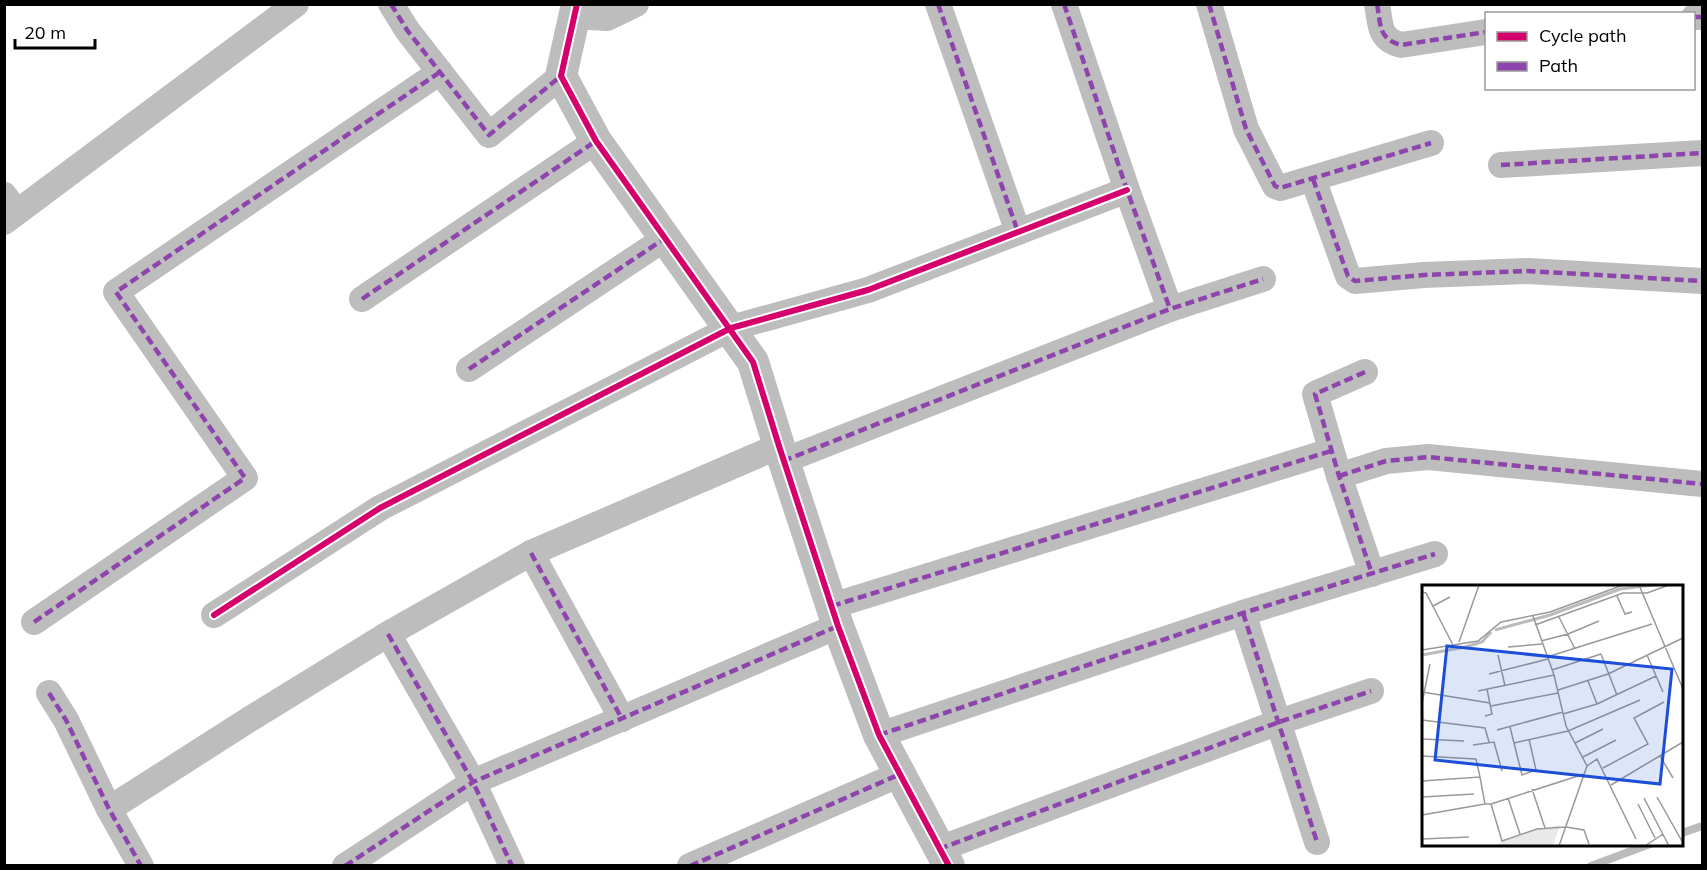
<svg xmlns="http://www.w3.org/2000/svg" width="1707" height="870" font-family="Mulish,sans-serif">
  <rect width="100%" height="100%" fill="#fff"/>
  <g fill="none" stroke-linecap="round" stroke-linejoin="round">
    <g stroke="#bbb" stroke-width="8">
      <polyline points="1682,833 1702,826"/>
      <polyline points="1591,866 1650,844"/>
    </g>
    <g stroke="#bdbdbd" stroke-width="26">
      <polyline points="391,4 407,30 489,135 561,76"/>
      <polyline points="938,4 1018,232"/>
      <polyline points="1064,4 1127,190 1170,309"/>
      <polyline points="1209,4 1246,129 1275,186 1280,188 1431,143"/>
      <path d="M1377 4C1381 25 1378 39 1401 45L1486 32"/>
      <polyline points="574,16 607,18 636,4"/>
      <polyline points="1694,17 1702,17"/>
      <polyline points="1501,165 1702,153"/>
      <polyline points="1313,179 1348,276 1355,281 1424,275 1528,271 1702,281"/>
      <polyline points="4,195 17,212"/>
      <polyline points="4,222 296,4"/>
      <polyline points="362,299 596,141"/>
      <polyline points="469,369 664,239"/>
      <polyline points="1365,372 1315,394 1339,476 1372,574"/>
      <polyline points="783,461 1170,309 1263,279"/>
      <polyline points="1339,476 1386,461 1428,457 1702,484"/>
      <polyline points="531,553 622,719"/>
      <polyline points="832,606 1331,451"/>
      <polyline points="1243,613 1317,842"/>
      <polyline points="214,615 380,508 731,328 868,290 1127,190"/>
      <polyline points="34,622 245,478 116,292 440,72"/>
      <polyline points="388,634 473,782 512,866"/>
      <polyline points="49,693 66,720 109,809 141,866"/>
      <polyline points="879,735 1243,613 1435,554"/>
      <polyline points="109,809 250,719 388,634 531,553 779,446"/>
      <polyline points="939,849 1279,722 1371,691"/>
      <polyline points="345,866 473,782 838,626"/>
      <polyline points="690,866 898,775"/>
    </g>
    <polyline stroke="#bdbdbd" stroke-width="32" points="577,4 561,76 596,141 753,362 779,446 838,626 879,735 949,866"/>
    <g stroke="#8e44ad" stroke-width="4.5" stroke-dasharray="9 4.5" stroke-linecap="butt">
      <polyline points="391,4 407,30 489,135 561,76"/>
      <polyline points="938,4 1018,232"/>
      <polyline points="1064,4 1127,190 1170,309"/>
      <polyline points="1209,4 1246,129 1275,186 1280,188 1431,143"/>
      <path d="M1377 4C1381 25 1378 39 1401 45L1486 32"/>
      <polyline points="1694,17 1702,17"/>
      <polyline points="1501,165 1702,153"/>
      <polyline points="1313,179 1348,276 1355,281 1424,275 1528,271 1702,281"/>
      <polyline points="362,299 596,141"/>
      <polyline points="469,369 664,239"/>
      <polyline points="1365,372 1315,394 1339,476 1372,574"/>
      <polyline points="783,461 1170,309 1263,279"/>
      <polyline points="1339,476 1386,461 1428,457 1702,484"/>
      <polyline points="531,553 622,719"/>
      <polyline points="832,606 1331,451"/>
      <polyline points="1243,613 1317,842"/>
      <polyline points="34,622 245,478 116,292 440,72"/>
      <polyline points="388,634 473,782 512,866"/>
      <polyline points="49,693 66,720 109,809 141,866"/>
      <polyline points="879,735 1243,613 1435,554"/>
      <polyline points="939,849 1279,722 1371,691"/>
      <polyline points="345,866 473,782 838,626"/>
      <polyline points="690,866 898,775"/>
    </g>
    <g stroke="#fff" stroke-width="10">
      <g id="cycleway">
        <polyline points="577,4 561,76 596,141 753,362 779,446 838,626 879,735 949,866"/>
        <polyline points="214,615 380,508 731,328 868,290 1127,190"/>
      </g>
    </g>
    <use href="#cycleway" stroke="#d6006c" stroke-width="6"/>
  </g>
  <g transform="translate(1422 585)">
    <rect width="261" height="261" fill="#fff"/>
    <path d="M138 240 131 261H71L104 247Z" fill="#e9e9e9"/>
    <path fill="none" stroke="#bbb" stroke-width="3" d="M73 45 128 30 198 4 230 0M0 70 43 62 60 57 69 47"/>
    <path fill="none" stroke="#999" stroke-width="1.5" d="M217 0 261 104M0 7 4 8 31 60M195 11 203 29 210 27M11 21 28 12M111 31 132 90 144 141 165 181 137 261M137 32 153 64M113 40 201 8H225L247 0M146 49 177 36M119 56 146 49M37 57 57 0M86 62 120 59M0 65 56 56 79 37 128 27 201 0M179 69 195 110M76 70 83 101M225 70 241 107M125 72 230 39M130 85 179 69M67 89 126 74M166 96 175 119M136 105 186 89 261 53M56 106 132 90M0 107 68 118M0 118 8 79M69 121 136 108M141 129 175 119 234 91M63 131 70 129 65 104M0 135 63 143 67 157M88 142 100 190 114 185 107 154M75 145 141 127M0 154 42 156M92 158 146 146 218 115M153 158 181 144M51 160 72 157 80 186M0 171 54 174 58 192M238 171 251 193M161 172 194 155M165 181 175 174 214 254M181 183 226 159 212 133 242 117M0 196 58 192 63 219H69L80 256 115 244 144 242 162 245 167 259M189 200 261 157M110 204 123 243M0 212 52 209M235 212 261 258M86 213 98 249M222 213 247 261M69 219 162 189M216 219 233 253M0 230 63 219M0 254 47 252M223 261 241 249"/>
    <path fill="#1d4ed8" fill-opacity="0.15" stroke="#1d4ed8" stroke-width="3" d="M25 61 250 84 238 199 13 175Z"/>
    <rect width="261" height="261" fill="none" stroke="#000" stroke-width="3"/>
  </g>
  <rect width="1707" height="870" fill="none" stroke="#000000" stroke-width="12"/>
  <rect x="1485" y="12" width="210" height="78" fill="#ffffff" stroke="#999999" stroke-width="1.5"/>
  <rect x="1497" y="32" width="30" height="9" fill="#d6006c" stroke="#999999" stroke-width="1.5"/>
  <text x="1539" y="42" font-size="18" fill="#000000">Cycle path</text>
  <rect x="1497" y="62" width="30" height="9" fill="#8e44ad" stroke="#999999" stroke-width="1.5"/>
  <text x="1539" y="72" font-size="18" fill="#000000">Path</text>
  <path d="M15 39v9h80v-9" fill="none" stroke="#000000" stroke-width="3"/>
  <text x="24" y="39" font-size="18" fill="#000000" stroke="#ffffff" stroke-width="4.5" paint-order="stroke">20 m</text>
</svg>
